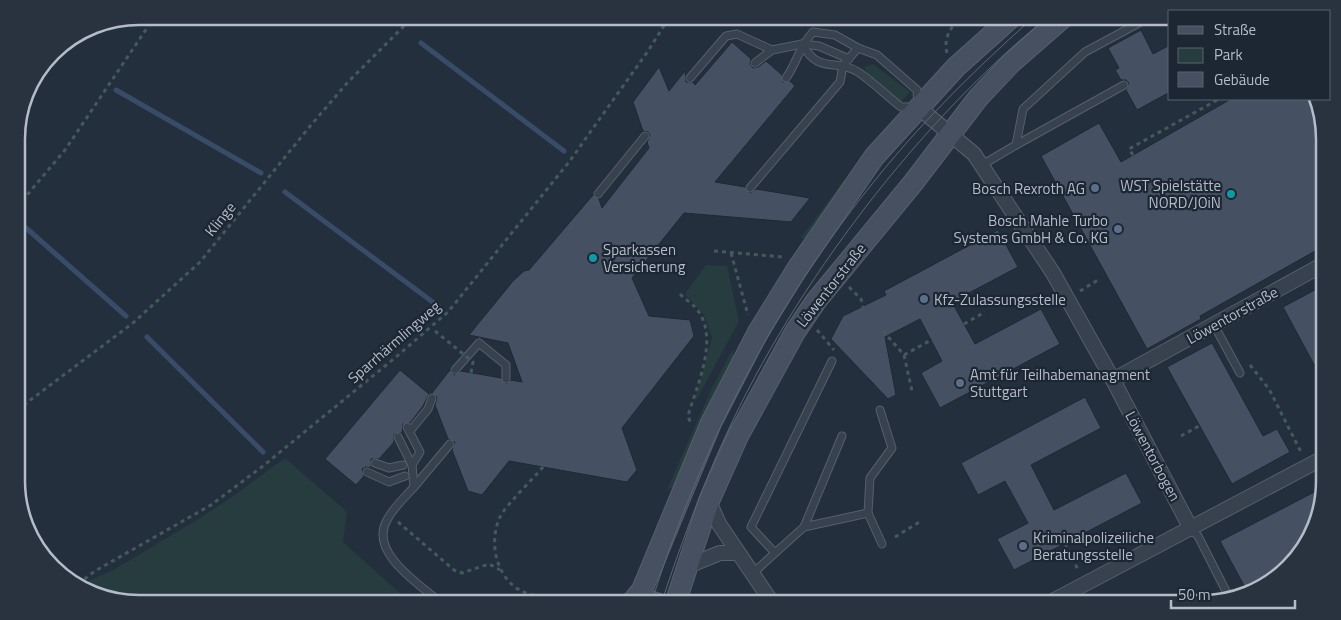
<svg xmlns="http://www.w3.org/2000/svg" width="1341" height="620" font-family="'Titillium Web',sans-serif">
  <rect width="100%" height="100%" fill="#242f3e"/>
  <g fill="#263c3f">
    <path d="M873 64 910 92 901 102C889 92 869 82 864 67Z"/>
    <polygon points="844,180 848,181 809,238 801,238"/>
    <polygon points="706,265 727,266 739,321 694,404 712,337 704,315 685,294"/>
    <polygon points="733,349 733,364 675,486 667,490 711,390"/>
    <polygon points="285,458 347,512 343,542 412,604 139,604 92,594 82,587 90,580 115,569 195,521 229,499"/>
  </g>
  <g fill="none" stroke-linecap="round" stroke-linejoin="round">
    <g stroke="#394c67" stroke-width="5">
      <polyline points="383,16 395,23"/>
      <polyline points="421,43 564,151"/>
      <polyline points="116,90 261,173"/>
      <polyline points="285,192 438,306"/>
      <polyline points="25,227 126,316"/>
      <polyline points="147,337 263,452"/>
    </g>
  </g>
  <g fill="#455162" stroke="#1f2835">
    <polygon points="1141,30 1153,54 1170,45 1170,92 1137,110 1126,90 1129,83 1126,80 1121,80 1115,70 1119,68 1108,48"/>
    <polygon points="732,42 751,59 750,64 753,68 758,67 766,61 782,75 783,82 790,81 795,86 715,182 745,187 750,193 756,189 810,198 791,222 684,213 632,278 649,316 690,320 694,336 622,428 637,470 627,482 509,461 482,495 468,491 452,450 455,442 448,439 435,405 437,397 432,393 450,370 454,375 461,371 501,378 506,384 511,380 522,382 508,343 469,335 513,281 524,271 529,270 593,195 599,199 602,208 649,148 647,142 650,135 648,132 643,131 633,102 659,67 669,91 685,71 686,82 693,82 695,85"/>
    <polygon points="1231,99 1314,99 1324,123 1324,246 1200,316 1201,319 1147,349 1041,156 1099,123 1121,162"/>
    <polygon points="998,230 1018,267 952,302 975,344 1041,309 1060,344 940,408 921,373 942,361 920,319 885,337 896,395 888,399 831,339 843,316 886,295 884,291"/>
    <polygon points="1324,285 1324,383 1283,307"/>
    <polygon points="1212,343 1263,436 1277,429 1290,452 1232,484 1167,367"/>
    <polygon points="400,370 429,394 423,406 410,423 403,424 402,433 394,434 394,442 379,459 371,459 371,468 366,467 362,469 364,476 356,485 325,459"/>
    <polygon points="1085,397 1101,428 1031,465 1054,510 1126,473 1142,503 1014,570 997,539 1028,523 1005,481 978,495 961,463"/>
    <polygon points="1324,487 1315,528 1270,583 1247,591 1220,541"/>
  </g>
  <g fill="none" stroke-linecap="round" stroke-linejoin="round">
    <g stroke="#565f6c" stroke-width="9">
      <g id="service">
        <polyline points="755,63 772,50"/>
        <polyline points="690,78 726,36 737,34 772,50 802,44 819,46 849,59"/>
        <path d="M786 78C798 61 798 48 813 32L835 35 858 48 877 55 917 90 918 107H901C887 96 873 82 858 72 836 58 819 75 802 44"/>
        <polyline points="1016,145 1124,85"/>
        <polyline points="982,165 1016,145 1023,109 1085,52 1152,16"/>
        <polyline points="750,188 840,82 843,65 858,48"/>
        <polyline points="598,194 645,136"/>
        <polyline points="1214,325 1240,373"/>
        <polyline points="832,361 751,527 775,553 804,527 842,436"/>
        <polyline points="455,370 479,343 506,365 506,379"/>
        <polyline points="880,410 892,448 870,478 868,513 882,544"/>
        <polyline points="407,427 420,452 412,465"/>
        <polyline points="410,431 428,409 432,398"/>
        <path d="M398 437 412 465 414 487C405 497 393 508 387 520 368 553 421 585 442 604"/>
        <polyline points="375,463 389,468 403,465"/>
        <polyline points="367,472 389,482 405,476"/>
        <polyline points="414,487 450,444"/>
        <polyline points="804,527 868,513"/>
        <polyline points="1191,529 1198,536 1229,597"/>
        <polyline points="752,574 775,553"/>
      </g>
    </g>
    <g stroke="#565f6c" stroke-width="16">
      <g id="minor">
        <polyline points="918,107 974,154 1053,273 1113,380 1191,529"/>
        <polyline points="1113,380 1324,264"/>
        <polyline points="709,501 719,524 773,604"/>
        <polyline points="688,566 720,553 738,553"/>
        <polyline points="1047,604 1325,457"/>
      </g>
    </g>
    <g stroke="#565f6c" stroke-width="22">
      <g id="secondary">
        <polyline points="633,601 642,590 711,423 758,332 797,269 874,157 956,67 1013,16"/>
        <polyline points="628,604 643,599 659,604"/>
        <polyline points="675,604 709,501 738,436 795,332 816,301 913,183 978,98 1011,63 1065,16"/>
      </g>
    </g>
    <g stroke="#44595c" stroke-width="3" stroke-dasharray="4 4" stroke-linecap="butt">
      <path d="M947 53C943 38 951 28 960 16"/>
      <polyline points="1133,155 1129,149 1219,99"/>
      <polyline points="1038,196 1057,183"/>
      <polyline points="17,207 65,150 155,16"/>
      <polyline points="714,251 783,257"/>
      <polyline points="731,253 748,315"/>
      <polyline points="849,287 861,299 863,307"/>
      <polyline points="1080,291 1098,280"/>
      <path d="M680 294C685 299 691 303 695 307 721 336 697 384 688 416L691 424"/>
      <polyline points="964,324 985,312"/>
      <polyline points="817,330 834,350"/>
      <polyline points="883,331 904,355 912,391"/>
      <polyline points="904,355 931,340"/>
      <polyline points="1250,365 1269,389 1302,454"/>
      <polyline points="17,410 133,323 200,262 311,125 348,82 414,16"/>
      <polyline points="1181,436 1199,426"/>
      <path d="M543 467C533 479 505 506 500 517 487 545 498 585 529 594 544 598 562 594 574 604"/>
      <polyline points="398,522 454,570 462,573 489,564 500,570"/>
      <polyline points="895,537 921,521"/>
      <polyline points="1065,543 1079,572"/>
      <polyline points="78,584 95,571 211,505 263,466 396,357 448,312 569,162 648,51 670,16"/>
    </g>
    <use href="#service" stroke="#38414e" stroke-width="7"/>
    <use href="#minor" stroke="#38414e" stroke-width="14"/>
    <use href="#secondary" stroke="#465061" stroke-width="20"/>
    <g stroke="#5a6575" stroke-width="1">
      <path d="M651 604C707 425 802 253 931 116 964 81 999 48 1035 16"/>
      <path d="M661 604C680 547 701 489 726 435 795 284 920 120 1049 16"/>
    </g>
    <polyline stroke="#44595c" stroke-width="3" stroke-dasharray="4 4" stroke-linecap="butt" points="435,331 473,362 471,373"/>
  </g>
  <g fill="#5c6f8a" stroke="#1d2633" stroke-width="2">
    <circle cx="1095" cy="188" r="5"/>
    <circle cx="1118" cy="229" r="5"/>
    <circle cx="924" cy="299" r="5"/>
    <circle cx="960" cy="383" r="5"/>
    <circle cx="1023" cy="546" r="5"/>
  </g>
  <g fill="#0f9aa8" stroke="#1d2633" stroke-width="2">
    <circle cx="1231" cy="194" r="5"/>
    <circle cx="593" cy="258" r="5"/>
  </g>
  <g text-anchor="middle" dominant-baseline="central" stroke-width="4.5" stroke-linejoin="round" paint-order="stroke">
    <g font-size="15" fill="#b4bcc9" stroke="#1d2633" text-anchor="start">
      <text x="1221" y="185" text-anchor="end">WST Spielstätte<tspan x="1221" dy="17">NORD/JOiN</tspan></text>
      <text x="1085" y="188" text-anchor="end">Bosch Rexroth AG</text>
      <text x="1108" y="220" text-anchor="end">Bosch Mahle Turbo<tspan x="1108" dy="17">Systems GmbH &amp; Co. KG</tspan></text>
      <text x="603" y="249">Sparkassen<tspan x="603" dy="17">Versicherung</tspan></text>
      <text x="934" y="299">Kfz-Zulassungsstelle</text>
      <text x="970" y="374">Amt für Teilhabemanagment<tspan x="970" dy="17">Stuttgart</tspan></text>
      <text x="1033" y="537">Kriminalpolizeiliche<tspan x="1033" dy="17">Beratungsstelle</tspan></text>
    </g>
    <g font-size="15" fill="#b4bcc9" stroke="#1d2633">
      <text transform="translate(220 219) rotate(-51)">Klinge</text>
      <text transform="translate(831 285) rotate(-52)">Löwentorstraße</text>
      <text transform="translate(1232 315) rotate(-29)">Löwentorstraße</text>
      <text transform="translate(394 342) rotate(-41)">Sparrhärmlingweg</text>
      <text transform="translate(1153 456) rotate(62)">Löwentorbogen</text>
    </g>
  </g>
  <path d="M0 0H1341V620H0ZM139 25H1202A114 114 0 0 1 1316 139V481A114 114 0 0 1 1202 595H139A114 114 0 0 1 25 481V139A114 114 0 0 1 139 25Z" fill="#29323f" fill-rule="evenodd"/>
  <path fill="none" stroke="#b4bcc9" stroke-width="2.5" d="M139 25H1202A114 114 0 0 1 1316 139V481A114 114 0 0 1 1202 595H139A114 114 0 0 1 25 481V139A114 114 0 0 1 139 25Z"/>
  <rect x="1168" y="10" width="162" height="90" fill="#1d2633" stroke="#59626f"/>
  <rect x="1178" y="26" width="25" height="8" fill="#465061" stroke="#59626f"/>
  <text x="1214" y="35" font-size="15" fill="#b4bcc9">Straße</text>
  <rect x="1178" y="48" width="25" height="15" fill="#263c3f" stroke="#59626f"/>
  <text x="1214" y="60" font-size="15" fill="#b4bcc9">Park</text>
  <rect x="1178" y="72" width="25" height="15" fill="#455162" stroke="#59626f"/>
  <text x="1214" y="85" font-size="15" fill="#b4bcc9">Gebäude</text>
  <path d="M1171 600v8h124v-8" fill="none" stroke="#b4bcc9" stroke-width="2.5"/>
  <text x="1178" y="600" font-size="15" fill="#b4bcc9" stroke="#1d2633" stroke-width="4" paint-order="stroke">50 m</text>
</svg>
